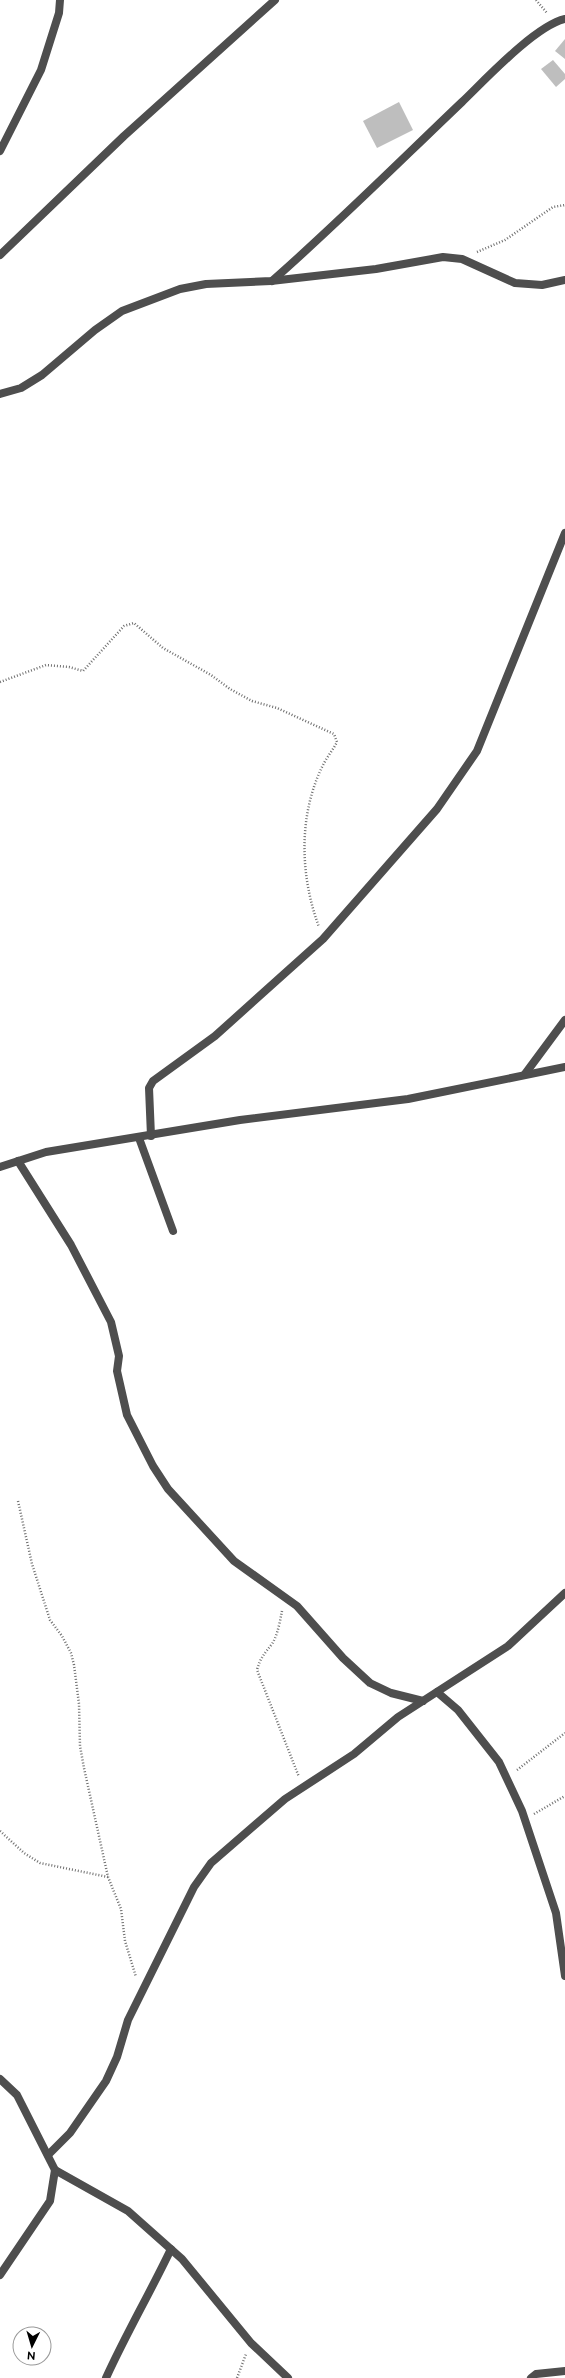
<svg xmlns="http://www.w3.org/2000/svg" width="565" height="2378" font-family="Raleway,sans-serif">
  <rect width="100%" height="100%" fill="#fff"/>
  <g fill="#bebebe">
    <polygon points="565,39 565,59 555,51"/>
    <polygon points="553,60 565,74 565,79 556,87 541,69"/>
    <polygon points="399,102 413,130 377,148 363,121"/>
  </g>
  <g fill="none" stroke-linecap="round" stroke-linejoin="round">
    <g stroke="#707070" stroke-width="2.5" stroke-dasharray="1 2" stroke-linecap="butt">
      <polyline points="536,0 547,13"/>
      <polyline points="477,252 505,240 553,207 565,205"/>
      <path d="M0 682 46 665 69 667 83 671 124 626 134 623 163 648 211 675 230 689 252 701 277 708 334 734 337 742C333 750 327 757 323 765 298 815 300 876 319 927"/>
      <polyline points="18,1501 32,1564 50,1620 62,1636 71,1653 74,1665 79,1704 80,1746 84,1768 108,1877 121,1909 125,1941 136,1977"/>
      <path d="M282 1611C280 1621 278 1634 272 1644 265 1653 260 1658 257 1670L299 1777"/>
      <polyline points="517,1770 565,1733"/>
      <polyline points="534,1814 565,1796"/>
      <polyline points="0,1831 24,1853 40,1863 108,1877"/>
      <polyline points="237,2378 246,2354"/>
    </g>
    <g stroke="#4e4e4e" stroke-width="8">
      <polyline points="0,151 41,70 59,13 60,0"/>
      <polyline points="0,255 124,136 275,0"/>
      <path d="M272 281C337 224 399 162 462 102 485 80 535 26 565 19"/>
      <polyline points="0,394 21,388 42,375 95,330 122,311 180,289 206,284 271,281 376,269 443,257 462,259 515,283 542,285 565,280"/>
      <polyline points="525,1074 565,1020"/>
      <polyline points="151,1136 149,1088 153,1081 215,1036 323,939 437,809 477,751 565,533"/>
      <polyline points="139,1138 173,1231"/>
      <polyline points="18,1161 71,1245 111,1322 119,1356 117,1371 127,1415 153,1466 168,1489 234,1561 297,1606 343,1658 370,1683 391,1693 423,1701"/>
      <polyline points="0,1167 46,1152 240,1120 408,1099 565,1067"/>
      <polyline points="437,1692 458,1710 499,1762 522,1811 556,1913 565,1976"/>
      <polyline points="0,2079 17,2095 55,2170 128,2211 182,2259 251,2343 288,2378"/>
      <polyline points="48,2155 70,2133 106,2081 117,2057 128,2020 194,1887 211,1863 285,1799 354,1754 398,1717 508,1646 565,1593"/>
      <polyline points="0,2275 50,2201 55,2170"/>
      <path d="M106 2378C126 2334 150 2293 171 2249"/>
      <polyline points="531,2378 536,2374 565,2371"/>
    </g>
  </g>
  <g transform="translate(32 2346) rotate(185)"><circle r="19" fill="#ffffff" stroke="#999999"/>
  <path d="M0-3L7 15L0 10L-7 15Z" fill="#000000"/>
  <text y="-6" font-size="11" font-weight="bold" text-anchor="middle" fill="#000000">N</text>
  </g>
</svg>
